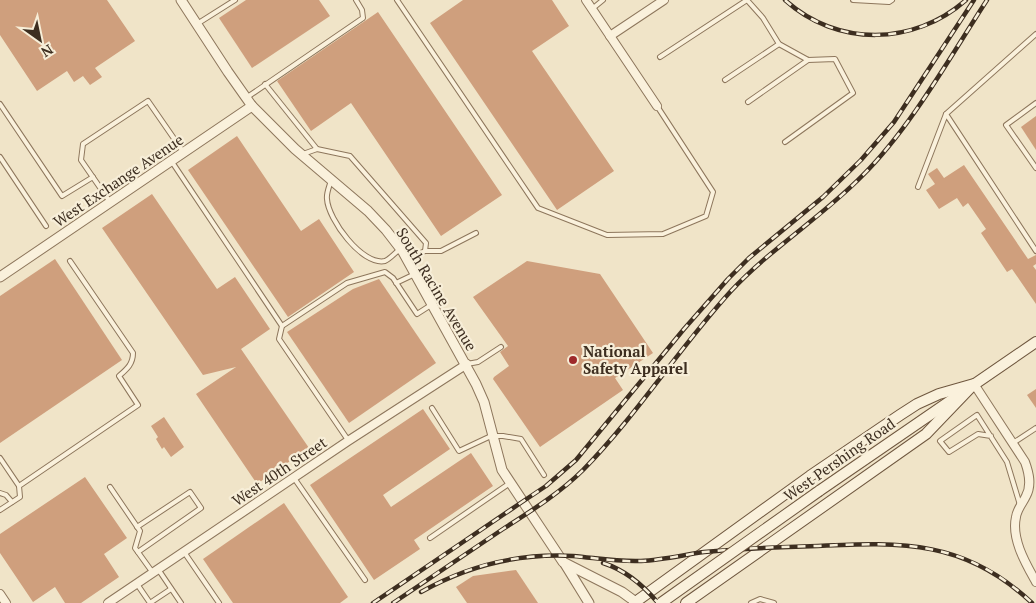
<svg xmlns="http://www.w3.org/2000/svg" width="1036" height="603" font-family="'PT Serif',serif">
  <rect width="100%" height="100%" fill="#f0e4c8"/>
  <g fill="#cf9f7d">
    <polygon points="0,0 107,0 135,41 95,68 102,77 90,85 83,76 74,82 67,71 37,91 0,35"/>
    <polygon points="246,0 319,0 330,16 252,68 219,18"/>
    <polygon points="463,0 552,0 569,26 532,51 614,171 557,210 430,23"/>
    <polygon points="378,12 502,195 441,236 351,103 311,131 277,81"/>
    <polygon points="1036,116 1036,150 1021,127"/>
    <polygon points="237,136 301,231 319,219 354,272 288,317 188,170"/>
    <polygon points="964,165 1028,259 1036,255 1036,264 1033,266 1036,270 1036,304 1012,269 1007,272 981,233 986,229 968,203 963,207 957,198 939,209 926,190 935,184 928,174 937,168 944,178"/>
    <polygon points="152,194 217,289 235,277 270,329 241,349 309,448 257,484 196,394 236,367 203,375 102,228"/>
    <polygon points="55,259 122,360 0,443 0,296"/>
    <polygon points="527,261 600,274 653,353 615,378 623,390 540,447 493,379 494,377 509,366 500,352 508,346 473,297"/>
    <polygon points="379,279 436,363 349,423 287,332 353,289"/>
    <polygon points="1036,389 1036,408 1027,395"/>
    <polygon points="423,409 450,449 383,495 391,507 471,453 493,486 414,540 420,549 374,580 310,485"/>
    <polygon points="164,417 184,447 171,457 164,447 162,449 156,439 158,437 151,426"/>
    <polygon points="85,477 127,538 104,554 119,577 81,603 65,603 55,587 33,602 0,553 0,534"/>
    <polygon points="284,503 348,597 340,603 233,603 203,559"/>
    <polygon points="516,570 538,603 467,603 456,587 473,576"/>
  </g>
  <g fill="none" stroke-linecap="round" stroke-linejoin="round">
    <g stroke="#8d765c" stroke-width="6">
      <g id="service">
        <polyline points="397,0 538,208 607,235 663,234 706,216 713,192 657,106"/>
        <polyline points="747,0 763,18 779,44 808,60 835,59 853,93 785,142"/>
        <polyline points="853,0 889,2 892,0"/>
        <polyline points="592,9 603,0"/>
        <polyline points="197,24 235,0"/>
        <polyline points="660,57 747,0"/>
        <polyline points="725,80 779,44"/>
        <polyline points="265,84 317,149"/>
        <polyline points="246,98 363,18 362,10 356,0"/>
        <polyline points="748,102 808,60"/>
        <polyline points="1036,103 1006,125 1036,168"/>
        <polyline points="0,104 62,196 93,177"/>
        <polyline points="946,114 1036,34"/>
        <polyline points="303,154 317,149 350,156 426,243 425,251 408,259"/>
        <polyline points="0,157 46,226"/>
        <polyline points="172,162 282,326"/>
        <path d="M331 180C330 185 326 193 327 199 328 219 362 266 385 261 390 259 396 252 400 249"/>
        <polyline points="918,187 946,114 1036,251"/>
        <polyline points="110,202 81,160 83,144 148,101 184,153"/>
        <polyline points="425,251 441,251 476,233"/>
        <polyline points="396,283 415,274"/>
        <polyline points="467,364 478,362 501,347"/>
        <polyline points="432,408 459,451 491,436 503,436 521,439 544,475"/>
        <polyline points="991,436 978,434 949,452 940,441 977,415 1007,462 1020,505"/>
        <polyline points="348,440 279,339 282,326 347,283 385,272 393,278 417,314 431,305"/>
        <polyline points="1013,443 1036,428"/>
        <polyline points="0,458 19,486"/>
        <polyline points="294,478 365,580"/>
        <polyline points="110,487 140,531 135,548 153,573"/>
        <polyline points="0,493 6,495 12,502"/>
        <path d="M0 510 20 497 19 486 138 405 119 376C127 369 133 364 133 353L70 261"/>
        <polyline points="137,527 190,492 201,508 138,552"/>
        <polyline points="430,538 510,483"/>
        <polyline points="184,552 219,603"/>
        <polyline points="158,569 181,603"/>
        <polyline points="137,584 150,603"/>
        <polyline points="150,603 171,589"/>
        <polyline points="751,603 760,599 774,603"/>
      </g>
    </g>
    <g stroke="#8d765c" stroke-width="10">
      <g id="minor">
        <polyline points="586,0 657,106"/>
        <polyline points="610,36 664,0"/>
        <path d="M974 384 1025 462C1029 473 1032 485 1026 496 1023 503 1017 509 1016 517 1011 539 1026 564 1036 582"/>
        <polyline points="0,594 6,603"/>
        <polyline points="108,603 348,441 467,364"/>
      </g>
    </g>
    <g stroke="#8d765c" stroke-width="11">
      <g id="tertiary">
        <polyline points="181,0 228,72 252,106 295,149 368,211 386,230 403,252 476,384 484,402 502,470 563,562 622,592 637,603"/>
        <polyline points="0,277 252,106"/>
        <polyline points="565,564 589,603"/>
      </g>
    </g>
    <g stroke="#6f573f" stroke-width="12">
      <g id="secondary">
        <polyline points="819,491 1036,342"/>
        <polyline points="634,603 810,476 900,415 917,404 939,394 974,384"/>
        <polyline points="686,603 926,434 973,385"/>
      </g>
    </g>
    <use href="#service" stroke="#faf1dc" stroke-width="4"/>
    <use href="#minor" stroke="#faf1dc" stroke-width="8"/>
    <use href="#tertiary" stroke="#faf1dc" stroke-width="9"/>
    <use href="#secondary" stroke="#faf1dc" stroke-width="10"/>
    <g stroke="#3d2e20" stroke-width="4.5">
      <g id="rail">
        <path d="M785 0C837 47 914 46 966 0"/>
        <path d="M603 563C625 570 644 586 658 603"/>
        <path d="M421 592C469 565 518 553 573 556 596 558 618 562 641 561 662 560 683 555 704 552 742 548 780 547 818 546 903 542 965 540 1032 603"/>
        <polyline points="373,603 522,502 546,486 576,460 684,329 728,279 749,258 823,197 861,160 894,122 974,0"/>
        <path d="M393 603C430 578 467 553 503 529 531 511 560 493 583 470 637 415 679 348 731 291 771 248 822 217 863 175 911 127 950 57 987 0"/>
      </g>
    </g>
    <use href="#rail" stroke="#f7eed8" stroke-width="2.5" stroke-dasharray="8" stroke-linecap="butt"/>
    <g stroke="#6f573f" stroke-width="12" stroke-linecap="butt">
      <polyline id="secondary-bridge" points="661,603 819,491"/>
    </g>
    <use href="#secondary-bridge" stroke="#faf1dc" stroke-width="10"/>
  </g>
  <circle fill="#9e2a2b" stroke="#f7eed8" stroke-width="2" cx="573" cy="360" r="5"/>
  <g text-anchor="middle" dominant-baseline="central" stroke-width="4.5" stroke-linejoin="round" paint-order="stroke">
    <g font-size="15" fill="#3d2e20" stroke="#f7eed8">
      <text transform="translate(118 180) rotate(-34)">West Exchange Avenue</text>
      <text transform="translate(437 289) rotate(59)">South Racine Avenue</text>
      <text transform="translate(839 459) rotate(-35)">West Pershing Road</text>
      <text transform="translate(279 471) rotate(-34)">West 40th Street</text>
    </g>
    <g font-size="15" font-weight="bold" fill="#3d2e20" stroke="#f7eed8" text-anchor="start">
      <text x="583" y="351">National<tspan x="583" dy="17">Safety Apparel</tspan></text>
    </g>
  </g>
  <g transform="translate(40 40) rotate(147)" stroke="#f7eed8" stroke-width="4" paint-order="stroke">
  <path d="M0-4L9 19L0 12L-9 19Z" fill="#3d2e20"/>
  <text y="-8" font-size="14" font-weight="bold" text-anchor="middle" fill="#3d2e20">N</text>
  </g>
</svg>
